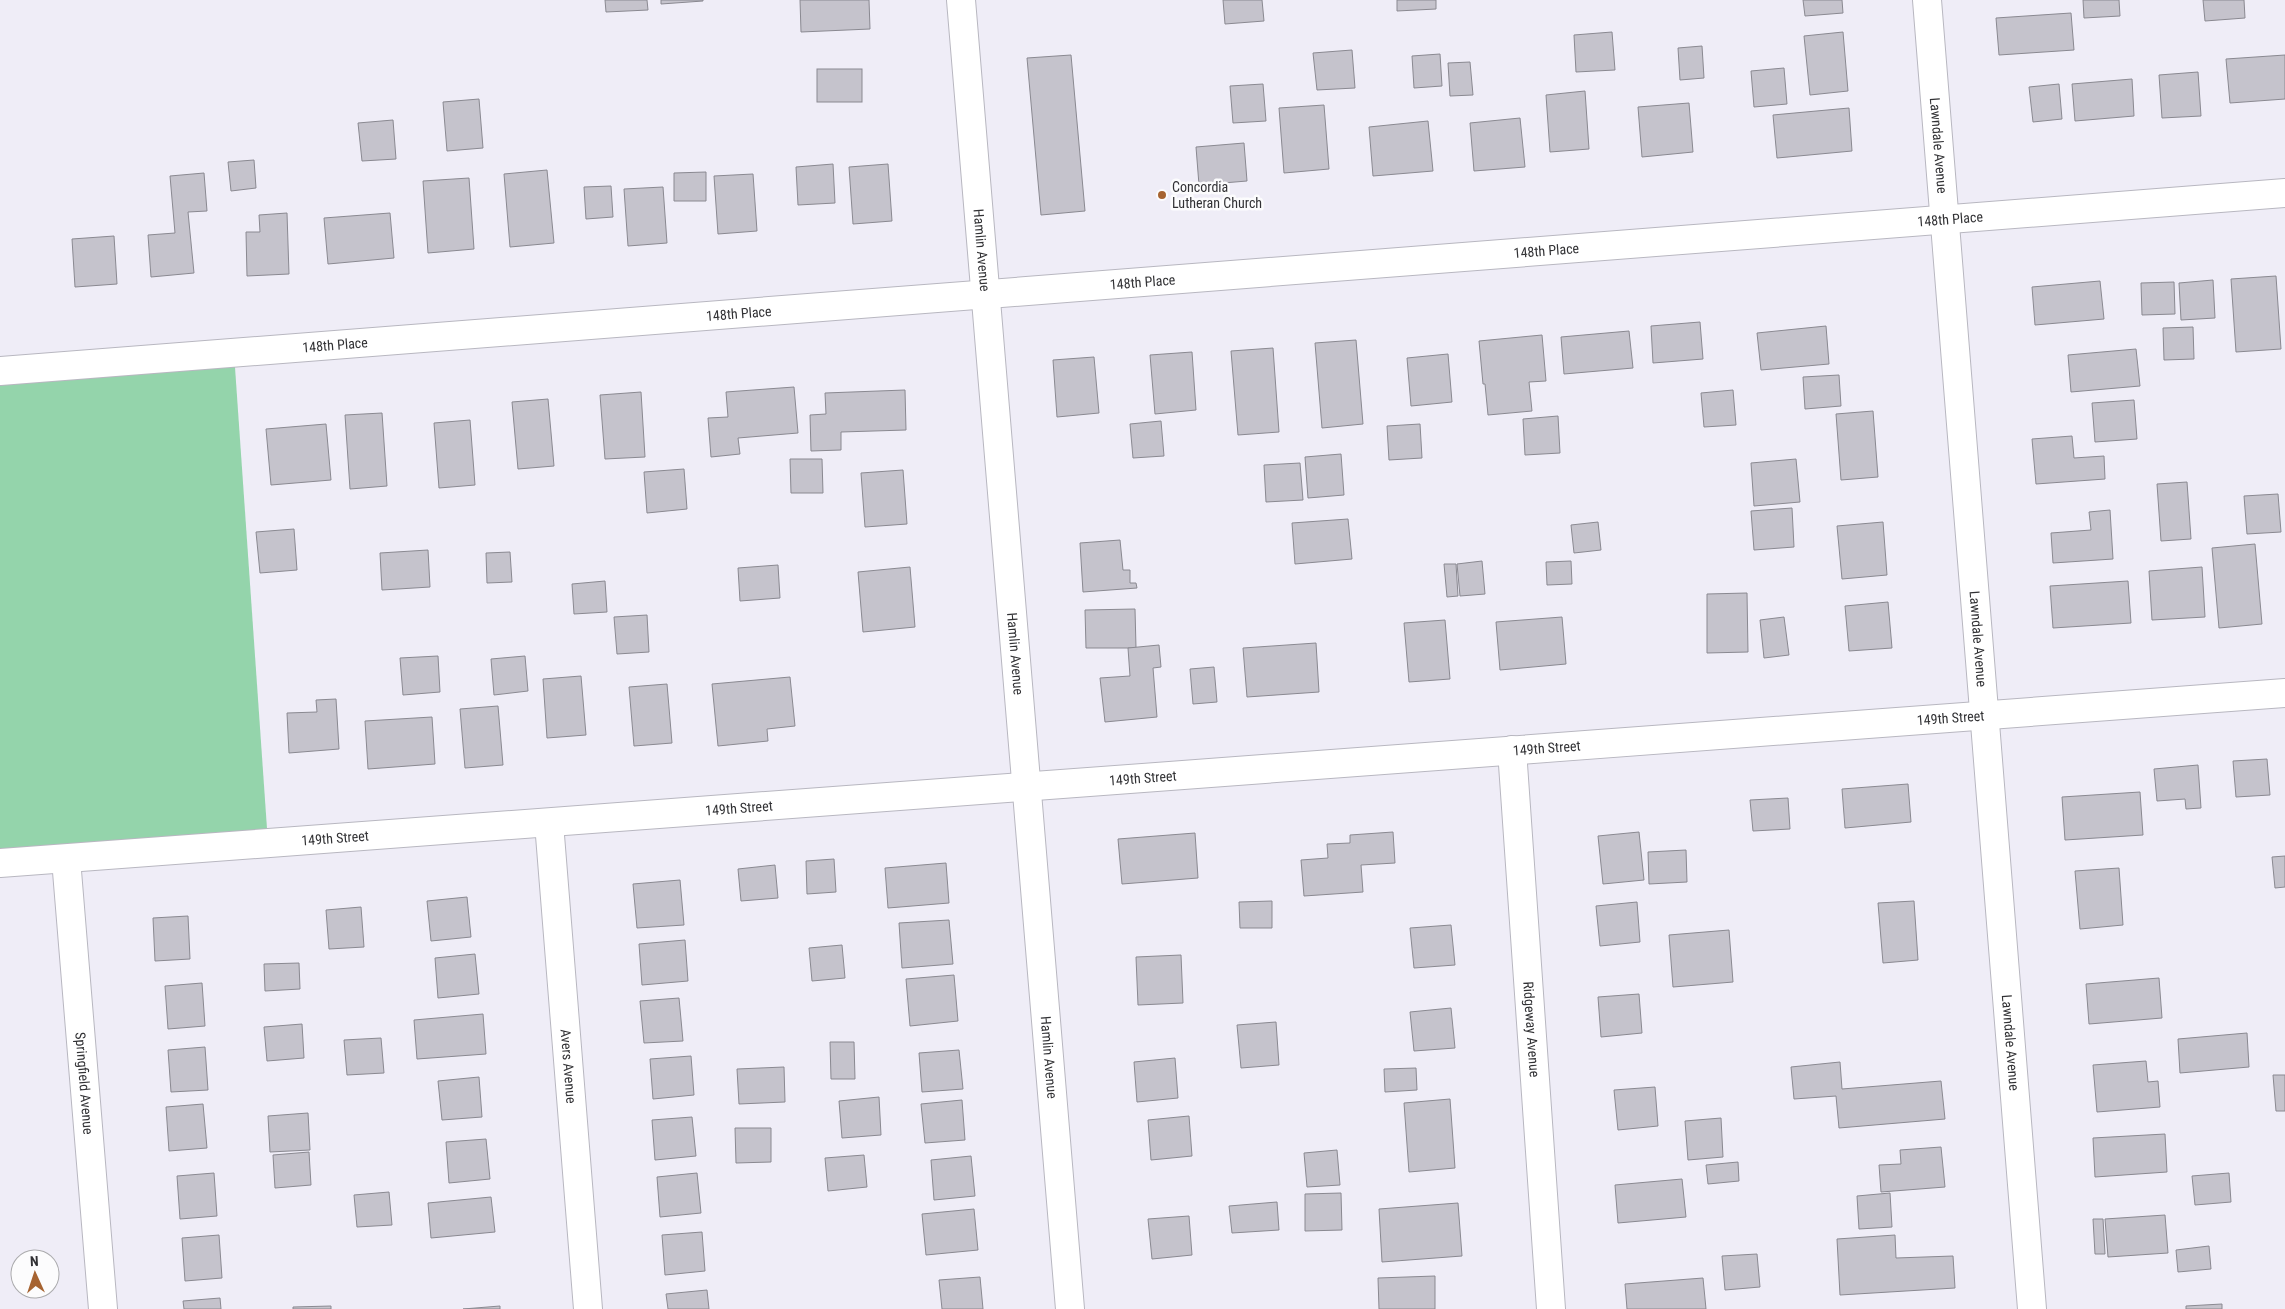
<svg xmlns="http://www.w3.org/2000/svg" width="2285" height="1309" font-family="'Roboto Condensed',sans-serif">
  <rect width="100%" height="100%" fill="#efedf7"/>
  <polygon fill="#94d4ab" points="234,353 268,843 0,863 0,371"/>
  <g fill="#c5c3cc" stroke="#8a8991">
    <polygon points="605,0 647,0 648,10 606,12"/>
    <polygon points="661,0 703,0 703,1 661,4"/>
    <polygon points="800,0 869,0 870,29 801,32"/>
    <polygon points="1223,0 1262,0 1264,21 1225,24"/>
    <polygon points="1397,0 1436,0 1436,9 1397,11"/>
    <polygon points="1803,0 1842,0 1843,13 1805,16"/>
    <polygon points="2083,0 2119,0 2120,16 2084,18"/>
    <polygon points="2203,0 2244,0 2245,18 2205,21"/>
    <polygon points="2071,13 2074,50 1999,55 1996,18"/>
    <polygon points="1612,32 1615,70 1576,72 1574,35"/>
    <polygon points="1843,32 1848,91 1810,95 1804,36"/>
    <polygon points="1702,46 1704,78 1680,80 1678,48"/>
    <polygon points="1352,50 1355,88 1317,90 1313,53"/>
    <polygon points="1440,54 1442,86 1414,88 1412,56"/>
    <polygon points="1071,55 1085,211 1041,215 1027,58"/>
    <polygon points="2285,55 2285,99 2230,103 2226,59"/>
    <polygon points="1470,62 1473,95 1450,96 1448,63"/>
    <polygon points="1784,68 1787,104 1754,107 1751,71"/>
    <rect x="817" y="69" width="45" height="33"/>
    <polygon points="2198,72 2201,116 2162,118 2159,75"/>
    <polygon points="2132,79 2134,116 2075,121 2072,84"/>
    <polygon points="1263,84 1266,121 1233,123 1230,86"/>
    <polygon points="2059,84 2062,119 2033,122 2029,87"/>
    <polygon points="1585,91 1589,149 1550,152 1546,95"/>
    <polygon points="479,99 483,148 447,151 443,102"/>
    <polygon points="1689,103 1693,152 1642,157 1638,107"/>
    <polygon points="1324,105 1329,169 1284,173 1279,108"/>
    <polygon points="1849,108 1852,151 1777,158 1773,115"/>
    <polygon points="1520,118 1525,167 1474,171 1470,123"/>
    <polygon points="393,120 396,159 362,161 358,123"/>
    <polygon points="1428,121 1433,171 1373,176 1369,127"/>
    <polygon points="1244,143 1247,181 1199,185 1196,147"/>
    <polygon points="254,160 256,188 231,191 228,162"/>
    <polygon points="833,164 835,203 798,205 796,167"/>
    <polygon points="888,164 892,221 853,224 849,167"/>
    <polygon points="547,170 554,243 510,247 504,174"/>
    <polygon points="706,172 706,201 674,201 674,173"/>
    <polygon points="204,173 207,211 188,212 194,273 151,277 148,235 175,233 170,176"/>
    <polygon points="753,174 757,231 718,234 714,176"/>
    <polygon points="469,178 474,249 428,253 423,181"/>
    <polygon points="611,186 613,217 586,219 584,187"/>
    <polygon points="663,187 667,243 628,246 624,189"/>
    <polygon points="287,213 289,274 247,276 246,232 260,232 259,215"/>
    <polygon points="390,213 394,258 328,264 324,218"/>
    <polygon points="114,236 117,284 75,287 72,239"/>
    <polygon points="2276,276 2281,349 2236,352 2231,279"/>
    <polygon points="2213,280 2215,318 2181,320 2179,283"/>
    <polygon points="2100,281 2104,319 2035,325 2032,287"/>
    <polygon points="2174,282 2175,314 2142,315 2141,283"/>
    <polygon points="1700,322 1703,359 1653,363 1651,326"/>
    <polygon points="1826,326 1829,364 1761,370 1757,333"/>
    <polygon points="2193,327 2194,359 2164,360 2163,328"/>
    <polygon points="1629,331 1633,368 1564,374 1561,337"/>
    <polygon points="1542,335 1546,381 1529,382 1532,411 1488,415 1485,384 1483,384 1479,341"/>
    <polygon points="1356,340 1363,424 1322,428 1315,343"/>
    <polygon points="1273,348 1279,432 1238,435 1231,351"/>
    <polygon points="2136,349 2140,386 2071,392 2068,355"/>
    <polygon points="1192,352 1196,410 1155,414 1150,355"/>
    <polygon points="1448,354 1452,402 1411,406 1407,358"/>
    <polygon points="1094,357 1099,413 1057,417 1053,360"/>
    <polygon points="1839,375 1841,406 1805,409 1803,377"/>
    <polygon points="794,387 798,433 738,438 740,454 711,457 708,418 728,417 726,392"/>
    <polygon points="905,390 906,430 841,432 841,450 811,451 810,415 826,414 825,393"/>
    <polygon points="1733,390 1736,425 1704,427 1701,393"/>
    <polygon points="641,392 645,457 605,459 600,395"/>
    <polygon points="548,399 554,466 518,469 512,402"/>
    <polygon points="2134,400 2137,439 2095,442 2092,403"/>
    <polygon points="1873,411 1878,477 1841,480 1836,414"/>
    <polygon points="382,413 387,486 350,489 345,415"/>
    <polygon points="1558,416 1560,453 1525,455 1523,419"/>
    <polygon points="470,420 475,485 439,488 434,423"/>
    <polygon points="1161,421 1164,456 1133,458 1130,424"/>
    <polygon points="326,424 331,480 271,485 266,429"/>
    <polygon points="1420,424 1422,458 1389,460 1387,426"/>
    <polygon points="2072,436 2074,458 2104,456 2105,479 2036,484 2032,439"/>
    <polygon points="1341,454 1344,495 1308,498 1305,457"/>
    <polygon points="790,459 822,459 823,493 791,493"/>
    <polygon points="1796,459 1800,502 1754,506 1751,463"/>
    <polygon points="1300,463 1303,500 1266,502 1264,465"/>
    <polygon points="684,469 687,509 647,513 644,472"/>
    <polygon points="903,470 907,524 865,527 861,473"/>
    <polygon points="2187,482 2191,539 2161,541 2157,484"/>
    <polygon points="2278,494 2281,532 2247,534 2244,496"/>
    <polygon points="1792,508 1794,547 1754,550 1751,511"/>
    <polygon points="2110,510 2113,559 2053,563 2051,533 2091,530 2089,512"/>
    <polygon points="1348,519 1352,559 1295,564 1292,523"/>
    <polygon points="1598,522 1601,550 1574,553 1571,525"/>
    <polygon points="1883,522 1887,575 1842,579 1837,526"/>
    <polygon points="294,529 297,570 260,573 256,532"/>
    <polygon points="1120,540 1123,570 1130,570 1130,583 1136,583 1137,588 1083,592 1080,543"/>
    <polygon points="2255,544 2262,624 2219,628 2212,548"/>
    <polygon points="428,550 430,587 382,590 380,553"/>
    <polygon points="510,552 512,582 487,583 486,553"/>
    <polygon points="1482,561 1485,594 1460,596 1457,564"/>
    <polygon points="1571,561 1572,584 1547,585 1546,562"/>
    <polygon points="1444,564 1456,564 1458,596 1447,597"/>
    <polygon points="778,565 780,598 740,601 738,568"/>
    <polygon points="910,567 915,627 863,632 858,572"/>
    <polygon points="2202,567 2205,617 2152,620 2149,571"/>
    <polygon points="605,581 607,612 574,614 572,584"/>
    <polygon points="2128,581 2131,623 2053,628 2050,586"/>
    <polygon points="1747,593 1748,652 1707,653 1707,594"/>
    <polygon points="1888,602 1892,648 1849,651 1845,606"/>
    <polygon points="1135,609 1136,648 1086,648 1085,610"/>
    <polygon points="647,615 649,652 617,654 614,617"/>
    <polygon points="1562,617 1566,664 1500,670 1496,622"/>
    <polygon points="1784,617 1789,655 1764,658 1760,620"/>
    <polygon points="1445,620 1450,679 1409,682 1404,623"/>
    <polygon points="1316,643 1319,692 1247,697 1243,648"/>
    <polygon points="1159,645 1161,667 1153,668 1157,717 1105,722 1100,678 1130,676 1128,648"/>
    <polygon points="438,656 440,692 403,695 400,658"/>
    <polygon points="525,656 528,691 494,695 491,659"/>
    <polygon points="1214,667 1217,702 1193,704 1190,669"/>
    <polygon points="581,676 586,735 547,738 543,679"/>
    <polygon points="790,677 795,726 767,729 768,741 718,746 712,684"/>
    <polygon points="667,684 672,743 634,746 629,687"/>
    <polygon points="336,699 339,749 289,753 287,713 317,712 316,700"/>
    <polygon points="498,706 503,765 465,768 460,709"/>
    <polygon points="432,717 435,764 368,769 365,721"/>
    <polygon points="2267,759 2270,795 2236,797 2233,761"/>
    <polygon points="2198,765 2201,808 2186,809 2185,799 2157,801 2154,769"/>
    <polygon points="1908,784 1911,822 1845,828 1842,789"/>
    <polygon points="2140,792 2143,835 2065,840 2062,797"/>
    <polygon points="1788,798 1790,829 1753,831 1750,800"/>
    <polygon points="1393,832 1395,863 1361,865 1363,892 1304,896 1301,860 1328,858 1327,844 1350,843 1350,835"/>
    <polygon points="1639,832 1644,880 1603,884 1598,836"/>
    <polygon points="1195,833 1198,878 1122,884 1118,839"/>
    <polygon points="1686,850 1687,882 1649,884 1648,852"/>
    <polygon points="2285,856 2285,887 2275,888 2272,857"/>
    <polygon points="834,859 836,892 807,894 806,861"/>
    <polygon points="946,863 949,903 888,908 885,868"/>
    <polygon points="775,865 778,898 741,901 738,869"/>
    <polygon points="2119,868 2123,925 2080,929 2075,871"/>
    <polygon points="680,880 684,925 637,928 633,884"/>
    <polygon points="467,897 471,937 431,941 427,901"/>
    <polygon points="1272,901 1272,928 1240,928 1239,902"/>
    <polygon points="1914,901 1918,960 1883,963 1878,903"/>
    <polygon points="1637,902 1640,942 1600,946 1596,906"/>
    <polygon points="361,907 364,947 329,949 326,910"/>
    <polygon points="188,916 190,959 155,961 153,918"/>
    <polygon points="949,920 953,964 902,968 899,923"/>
    <polygon points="1451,925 1455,965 1414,968 1410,928"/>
    <polygon points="1729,930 1733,982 1673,987 1669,935"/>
    <polygon points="685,940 688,981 642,985 639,944"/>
    <polygon points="842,945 845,978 812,981 809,948"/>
    <polygon points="475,954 479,994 438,998 435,958"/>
    <polygon points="1181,955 1183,1003 1138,1005 1136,957"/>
    <polygon points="299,963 300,989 265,991 264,964"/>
    <polygon points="954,975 958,1021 910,1026 906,979"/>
    <polygon points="2159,978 2162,1018 2089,1024 2086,984"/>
    <polygon points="202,983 205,1026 168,1029 165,986"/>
    <polygon points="1639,994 1642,1033 1601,1037 1598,997"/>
    <polygon points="679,998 683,1041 644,1043 640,1001"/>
    <polygon points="1451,1008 1455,1048 1414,1051 1410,1012"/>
    <polygon points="483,1014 486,1054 417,1059 414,1020"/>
    <polygon points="1276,1022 1279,1065 1241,1068 1237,1025"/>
    <polygon points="302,1024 304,1058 267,1061 264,1027"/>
    <polygon points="2247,1033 2249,1067 2180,1073 2178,1039"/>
    <polygon points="381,1038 384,1073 347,1075 344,1040"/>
    <polygon points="830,1042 854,1042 855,1079 831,1079"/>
    <polygon points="205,1047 208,1090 171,1092 168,1050"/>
    <polygon points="959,1050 963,1089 922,1092 919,1053"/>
    <polygon points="691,1056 694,1095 653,1099 650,1059"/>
    <polygon points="1175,1058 1178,1098 1137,1102 1134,1062"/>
    <polygon points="2146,1061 2148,1082 2158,1081 2160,1107 2097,1112 2093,1065"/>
    <polygon points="1840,1062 1842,1089 1941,1081 1945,1119 1839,1128 1836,1096 1794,1099 1791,1067"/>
    <polygon points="784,1067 785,1102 739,1104 737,1069"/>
    <polygon points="1416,1068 1417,1090 1385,1092 1384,1069"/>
    <polygon points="2273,1075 2285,1075 2285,1111 2276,1111"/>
    <polygon points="479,1077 482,1117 442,1120 438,1081"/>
    <polygon points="1655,1087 1658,1126 1618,1130 1614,1090"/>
    <polygon points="879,1097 881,1135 842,1138 839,1101"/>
    <polygon points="1450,1099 1455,1168 1409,1172 1404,1103"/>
    <polygon points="962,1100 965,1140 925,1143 921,1104"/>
    <polygon points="203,1104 207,1148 169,1151 166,1107"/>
    <polygon points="308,1113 310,1150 270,1152 268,1116"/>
    <polygon points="1189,1116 1192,1156 1151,1160 1148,1120"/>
    <polygon points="692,1117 696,1156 655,1160 652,1120"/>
    <polygon points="1721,1118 1723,1157 1688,1160 1685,1121"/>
    <polygon points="735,1128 771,1128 771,1162 736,1163"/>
    <polygon points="2165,1134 2167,1172 2095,1177 2093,1138"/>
    <polygon points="486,1139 490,1179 449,1183 446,1142"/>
    <polygon points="1941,1147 1945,1187 1881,1192 1879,1165 1901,1164 1900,1150"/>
    <polygon points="1337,1150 1340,1185 1307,1187 1304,1153"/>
    <polygon points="309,1152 311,1185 275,1188 273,1155"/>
    <polygon points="864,1155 867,1187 828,1191 825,1158"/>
    <polygon points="971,1156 975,1196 934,1200 931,1160"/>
    <polygon points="1738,1162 1739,1181 1708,1184 1706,1165"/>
    <polygon points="214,1173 217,1216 180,1219 177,1176"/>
    <polygon points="697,1173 701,1213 660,1217 657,1177"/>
    <polygon points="2229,1173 2231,1202 2195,1205 2192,1176"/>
    <polygon points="1682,1179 1686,1217 1618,1223 1615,1185"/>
    <polygon points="389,1192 392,1225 357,1227 354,1195"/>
    <polygon points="1341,1193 1342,1230 1305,1231 1305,1194"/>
    <polygon points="1890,1193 1892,1227 1859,1229 1857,1196"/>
    <polygon points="491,1197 495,1232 431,1238 428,1203"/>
    <polygon points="1277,1202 1279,1230 1232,1233 1229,1206"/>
    <polygon points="1458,1203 1462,1256 1382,1262 1379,1209"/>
    <polygon points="974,1209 978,1250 926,1255 922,1214"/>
    <polygon points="2165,1215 2168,1253 2108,1257 2105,1219"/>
    <polygon points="1189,1216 1192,1255 1152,1259 1148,1219"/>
    <polygon points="2093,1219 2103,1219 2105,1254 2095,1254"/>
    <polygon points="702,1232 705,1271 665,1275 662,1235"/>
    <polygon points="219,1235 222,1278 185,1281 182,1238"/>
    <polygon points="1895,1235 1896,1258 1953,1256 1955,1288 1840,1295 1837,1239"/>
    <polygon points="2209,1246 2211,1269 2178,1272 2176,1250"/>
    <polygon points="1757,1254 1760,1287 1725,1290 1722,1256"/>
    <polygon points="1435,1276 1435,1309 1379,1309 1378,1278"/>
    <polygon points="980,1277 983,1309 942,1309 939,1280"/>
    <polygon points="1703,1278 1706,1309 1627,1309 1625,1284"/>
    <polygon points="707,1290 709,1309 668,1309 666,1294"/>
    <polygon points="220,1298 221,1309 184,1309 183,1301"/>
    <polygon points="2222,1304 2222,1309 2186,1309 2186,1306"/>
    <polygon points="331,1306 331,1309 293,1309 293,1307"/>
    <polygon points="500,1306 500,1309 463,1309"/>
  </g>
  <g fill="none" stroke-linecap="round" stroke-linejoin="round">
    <g stroke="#b8b7c0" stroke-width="30">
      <g id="minor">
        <path id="s1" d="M961 0 1070 1309"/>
        <path id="s2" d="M1927 0 2032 1309"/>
        <path id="s3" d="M0 371 2285 193"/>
        <path id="s4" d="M1512 750 1551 1309"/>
        <path id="s5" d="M549 823 588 1309"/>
        <path id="s6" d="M66 859 103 1309"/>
        <path id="s7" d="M0 863 2285 693"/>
      </g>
    </g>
    <use href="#minor" stroke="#fff" stroke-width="28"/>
  </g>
  <circle fill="#a66331" stroke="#fcfcfd" stroke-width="2" cx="1162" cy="195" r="5"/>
  <g text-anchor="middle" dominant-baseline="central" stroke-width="5" stroke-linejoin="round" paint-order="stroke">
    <g font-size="14" fill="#313134" stroke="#fcfcfd">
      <text stroke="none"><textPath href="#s2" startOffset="146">Lawndale Avenue</textPath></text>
      <text stroke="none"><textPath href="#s3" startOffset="1956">148th Place</textPath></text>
      <text stroke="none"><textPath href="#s3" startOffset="1551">148th Place</textPath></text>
      <text stroke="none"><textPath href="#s1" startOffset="251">Hamlin Avenue</textPath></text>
      <text stroke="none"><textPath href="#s3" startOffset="1146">148th Place</textPath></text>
      <text stroke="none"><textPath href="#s3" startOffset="741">148th Place</textPath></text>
      <text stroke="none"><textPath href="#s3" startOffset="336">148th Place</textPath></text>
      <text stroke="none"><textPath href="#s2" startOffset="641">Lawndale Avenue</textPath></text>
      <text stroke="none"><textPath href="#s1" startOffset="656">Hamlin Avenue</textPath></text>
      <text stroke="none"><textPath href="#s7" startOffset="1956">149th Street</textPath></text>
      <text stroke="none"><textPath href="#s7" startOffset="1551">149th Street</textPath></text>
      <text stroke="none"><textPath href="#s7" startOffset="1146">149th Street</textPath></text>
      <text stroke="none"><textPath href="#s7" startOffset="741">149th Street</textPath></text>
      <text stroke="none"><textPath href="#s7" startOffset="336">149th Street</textPath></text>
      <text stroke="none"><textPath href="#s4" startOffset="280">Ridgeway Avenue</textPath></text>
      <text stroke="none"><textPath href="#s2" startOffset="1046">Lawndale Avenue</textPath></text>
      <text stroke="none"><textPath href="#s1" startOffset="1061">Hamlin Avenue</textPath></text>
      <text stroke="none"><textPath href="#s5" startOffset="244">Avers Avenue</textPath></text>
      <text stroke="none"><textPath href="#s6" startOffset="225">Springfield Avenue</textPath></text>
    </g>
    <g font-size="14" fill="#313134" stroke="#fcfcfd" text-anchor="start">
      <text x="1172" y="187">Concordia<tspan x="1172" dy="16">Lutheran Church</tspan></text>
    </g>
  </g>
  <g transform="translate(35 1274) rotate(357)"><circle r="24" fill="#fcfcfd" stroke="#ababad"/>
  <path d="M0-4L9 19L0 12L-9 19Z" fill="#a66331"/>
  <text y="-8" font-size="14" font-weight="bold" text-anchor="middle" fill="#313134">N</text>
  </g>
</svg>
